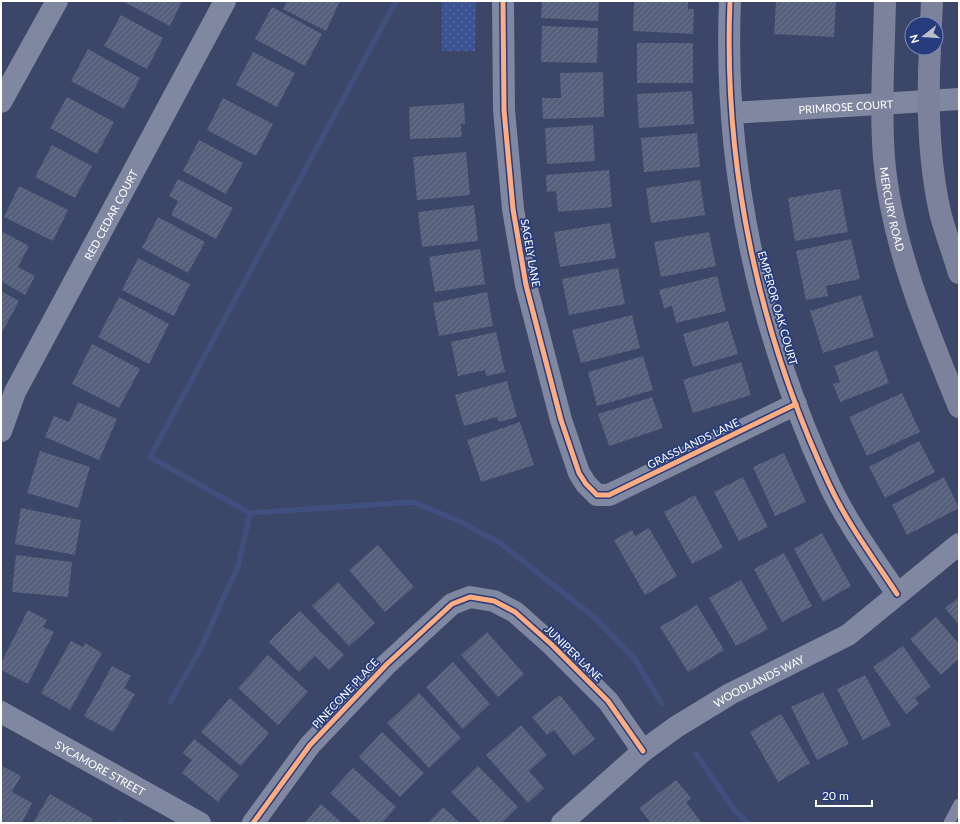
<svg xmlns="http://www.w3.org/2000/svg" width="960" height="824" font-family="Lato,sans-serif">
  <defs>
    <pattern id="grass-dots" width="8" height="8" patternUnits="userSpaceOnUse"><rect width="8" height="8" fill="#3b5293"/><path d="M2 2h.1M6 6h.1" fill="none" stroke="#586ca3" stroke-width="1.8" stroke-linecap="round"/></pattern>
    <pattern id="building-hatch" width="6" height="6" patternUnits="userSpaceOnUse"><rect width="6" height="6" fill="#565f7b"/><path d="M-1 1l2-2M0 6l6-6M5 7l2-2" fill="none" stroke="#6f778f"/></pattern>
  </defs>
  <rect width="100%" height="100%" fill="#3b4669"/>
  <polygon fill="url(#grass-dots)" points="442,1 476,1 475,51 442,51"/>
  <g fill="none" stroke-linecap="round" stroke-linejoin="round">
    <g stroke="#404f7e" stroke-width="5.5">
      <polyline points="396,1 150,457 250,513 413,502 461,522 500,543 594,617 634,658 662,704"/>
      <polyline points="170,702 200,650 238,566 250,513"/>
      <polyline points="696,754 736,812 748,823"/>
      <polyline points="120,823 120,822"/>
    </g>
  </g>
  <g fill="url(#building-hatch)">
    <polygon points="122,1 182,1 170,26"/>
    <polygon points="287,1 340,1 326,31 283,9"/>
    <polygon points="542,1 599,1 598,21 541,18"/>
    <polygon points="634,1 688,1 688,9 694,9 693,34 633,31"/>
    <polygon points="776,1 836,2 834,37 774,34"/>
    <polygon points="272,7 322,34 305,66 255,39"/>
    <polygon points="121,15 163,38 147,69 104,46"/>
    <polygon points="542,26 598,28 597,63 541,62"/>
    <rect x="637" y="43" width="56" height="40"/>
    <polygon points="88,49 140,78 124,109 71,81"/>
    <polygon points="253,52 295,73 277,107 236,85"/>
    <polygon points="603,72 604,117 543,119 542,98 561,98 560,73"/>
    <polygon points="692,91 694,124 639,128 637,94"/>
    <polygon points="67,97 114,122 97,154 50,128"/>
    <polygon points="223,98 273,124 256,156 207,130"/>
    <polygon points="464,103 465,124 461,124 462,137 410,139 409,107"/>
    <polygon points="593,125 595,161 547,164 545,128"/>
    <polygon points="697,133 700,167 644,172 641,138"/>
    <polygon points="199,140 243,163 226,194 183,171"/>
    <polygon points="52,145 92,166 75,198 35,177"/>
    <polygon points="466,152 470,195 417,200 413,157"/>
    <polygon points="609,170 612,207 558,212 556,191 547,192 546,175"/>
    <polygon points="178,179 233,208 216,239 171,215 178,201 169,196"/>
    <polygon points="700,180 705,215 651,223 646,188"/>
    <polygon points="19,186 68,210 53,241 4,217"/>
    <polygon points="840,189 848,232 795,241 788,198"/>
    <polygon points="474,205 478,241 422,247 418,212"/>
    <polygon points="158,217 205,242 188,273 142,248"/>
    <polygon points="610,223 616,258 560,267 554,232"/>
    <polygon points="1,231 29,246 18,267 35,276 25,295 1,281"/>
    <polygon points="709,232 716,266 661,277 654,242"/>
    <polygon points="851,239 860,279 826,286 828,296 806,300 796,251"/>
    <polygon points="480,249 485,284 435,292 429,257"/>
    <polygon points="138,258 190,284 174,316 122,290"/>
    <polygon points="618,268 625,304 569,315 562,279"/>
    <polygon points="717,276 726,311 676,323 672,306 664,308 659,290"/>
    <polygon points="1,291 19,301 1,334"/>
    <polygon points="487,292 493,326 439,336 433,303"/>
    <polygon points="861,295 874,337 823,353 810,311"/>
    <polygon points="119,297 169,324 149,364 98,337"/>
    <polygon points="632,315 640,348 581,363 572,330"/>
    <polygon points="728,321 738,354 693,367 683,334"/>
    <polygon points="496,332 505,372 486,376 485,370 458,376 451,342"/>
    <polygon points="92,344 140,369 119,408 72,384"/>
    <polygon points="877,350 889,383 840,402 833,384 840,382 834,366"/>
    <polygon points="643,356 653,390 597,406 588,372"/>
    <polygon points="741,362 751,395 693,413 683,380"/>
    <polygon points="507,381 517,417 499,422 497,417 464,426 455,395"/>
    <polygon points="902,393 920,432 867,456 849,417"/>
    <polygon points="652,397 663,428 609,446 598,414"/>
    <polygon points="78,402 117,419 99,460 45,437 54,416 69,422"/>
    <polygon points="520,422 534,465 481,482 467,440"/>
    <polygon points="919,441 935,472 885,498 869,467"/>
    <polygon points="40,451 90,467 78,508 27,493"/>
    <polygon points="784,453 806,502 775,516 753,467"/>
    <polygon points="743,477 768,527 739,541 714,492"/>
    <polygon points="944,477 959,508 907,535 892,505"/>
    <polygon points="695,495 723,548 692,564 664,512"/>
    <polygon points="21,508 81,520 75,555 15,544"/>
    <polygon points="649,528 677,576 645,595 614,540 632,530 635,536"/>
    <polygon points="822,533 851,586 823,602 794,549"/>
    <polygon points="378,545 414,587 385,612 349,570"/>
    <polygon points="784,553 812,606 782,622 754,569"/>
    <polygon points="16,555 72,562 68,597 12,592"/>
    <polygon points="741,580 768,629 736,646 709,598"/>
    <polygon points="338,582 375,623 349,646 312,606"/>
    <polygon points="958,598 959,599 959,625 945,608"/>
    <polygon points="697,605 724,650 688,672 660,627"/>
    <polygon points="28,610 47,620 43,627 54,632 28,684 1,670 1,663"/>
    <polygon points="300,611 344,655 329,670 315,656 299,672 269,642"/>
    <polygon points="936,617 959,644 959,659 941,675 910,639"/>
    <polygon points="487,632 524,674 498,697 461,655"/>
    <polygon points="71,641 83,647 85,643 102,653 70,710 41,693"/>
    <polygon points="903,646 931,687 915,698 919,704 906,714 873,667"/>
    <polygon points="268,655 308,692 278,725 238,688"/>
    <polygon points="453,662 490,704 463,729 426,687"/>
    <polygon points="112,666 131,676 124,688 135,694 113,732 84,716"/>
    <polygon points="865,675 891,725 863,740 837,689"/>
    <polygon points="823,692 849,744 817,760 791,707"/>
    <polygon points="419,693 461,738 429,768 387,723"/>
    <polygon points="560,695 595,739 574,756 554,730 547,735 532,717"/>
    <polygon points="230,698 269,733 241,766 201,732"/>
    <polygon points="781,714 810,763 778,782 750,732"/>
    <polygon points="521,725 547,755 529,771 544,788 528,803 486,755"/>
    <polygon points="382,732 424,773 400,797 359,757"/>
    <polygon points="194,739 239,775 218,802 182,773 192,760 183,753"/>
    <polygon points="2,766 21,776 12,792 32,803 22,823 1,823"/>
    <polygon points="478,766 518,807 502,823 481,823 451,792"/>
    <polygon points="353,768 396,807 382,823 362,823 330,793"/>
    <polygon points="676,780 691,798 686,802 702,823 651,823 639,808"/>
    <polygon points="50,794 93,819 90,823 33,823"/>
    <polygon points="321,804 342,823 305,823"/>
    <polygon points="443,807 460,823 428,823"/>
  </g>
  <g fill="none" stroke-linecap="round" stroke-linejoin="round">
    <polyline stroke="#8087a0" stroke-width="11" points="949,823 959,804"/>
    <g stroke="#8087a0" stroke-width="22">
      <polyline points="503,1 504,110 513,209 526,285 561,420 579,473 586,484 597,495 609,495 796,404"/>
      <path d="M730 1C723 167 759 334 829 484 847 523 874 559 897 594"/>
      <path id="s1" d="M732 113 959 99"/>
      <path id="s2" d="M1 431 15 392 225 1"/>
      <path id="s3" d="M1 712 200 823"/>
      <polyline points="253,823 310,745 387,664 452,604 470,597 494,601 515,612 551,644 608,701 643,751"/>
      <path id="s4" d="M562 823 643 751 676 727 730 694 848 635 959 544"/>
    </g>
    <polyline stroke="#8087a0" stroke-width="22" points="1,102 57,1"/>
    <g stroke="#7c829c" stroke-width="22">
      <path id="s5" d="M885 1C884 53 880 107 884 158 891 243 927 329 959 407"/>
      <polyline points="931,24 932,1"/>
      <path d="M930 48C927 103 928 158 940 212 945 232 953 253 959 273"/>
    </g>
    <g stroke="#273c7d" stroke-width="8">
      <g id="cycleway">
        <polyline points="503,1 504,110 513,209 526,285 561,420 579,473 586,484 597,495 609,495 796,404"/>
        <path d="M730 1C723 167 759 334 829 484 847 523 874 559 897 594"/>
        <polyline points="253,823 310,745 387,664 452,604 470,597 494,601 515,612 551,644 608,701 643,751"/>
      </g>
    </g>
    <use href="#cycleway" stroke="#ffac80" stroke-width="5"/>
  </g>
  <g text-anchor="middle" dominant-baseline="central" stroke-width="3.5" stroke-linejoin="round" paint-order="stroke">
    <g font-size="11" fill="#fff" stroke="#273c7d">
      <text stroke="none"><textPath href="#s1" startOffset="114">PRIMROSE COURT</textPath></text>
      <text stroke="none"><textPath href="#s5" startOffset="209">MERCURY ROAD</textPath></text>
      <text stroke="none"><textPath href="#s2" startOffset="243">RED CEDAR COURT</textPath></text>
      <text transform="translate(531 253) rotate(80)">SAGELY LANE</text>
      <text transform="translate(778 308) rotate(74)">EMPEROR OAK COURT</text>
      <text transform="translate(693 443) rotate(-26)">GRASSLANDS LANE</text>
      <text transform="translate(574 653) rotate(44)">JUNIPER LANE</text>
      <text stroke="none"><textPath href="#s4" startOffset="244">WOODLANDS WAY</textPath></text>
      <text transform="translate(345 693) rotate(-47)">PINECONE PLACE</text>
      <text stroke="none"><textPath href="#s3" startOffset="114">SYCAMORE STREET</textPath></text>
    </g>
  </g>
  <rect width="960" height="824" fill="none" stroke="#ffffff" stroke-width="4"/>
  <g transform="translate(924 36) rotate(253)"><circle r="19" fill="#273c7d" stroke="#7d8ab1"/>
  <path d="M0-3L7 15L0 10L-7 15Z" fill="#babeca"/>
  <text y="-6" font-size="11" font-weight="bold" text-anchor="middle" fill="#ffffff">N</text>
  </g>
  <path d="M816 800v6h56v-6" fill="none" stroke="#ffffff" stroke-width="2"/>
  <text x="822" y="800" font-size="12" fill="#ffffff" stroke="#273c7d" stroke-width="3" paint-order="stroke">20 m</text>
</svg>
